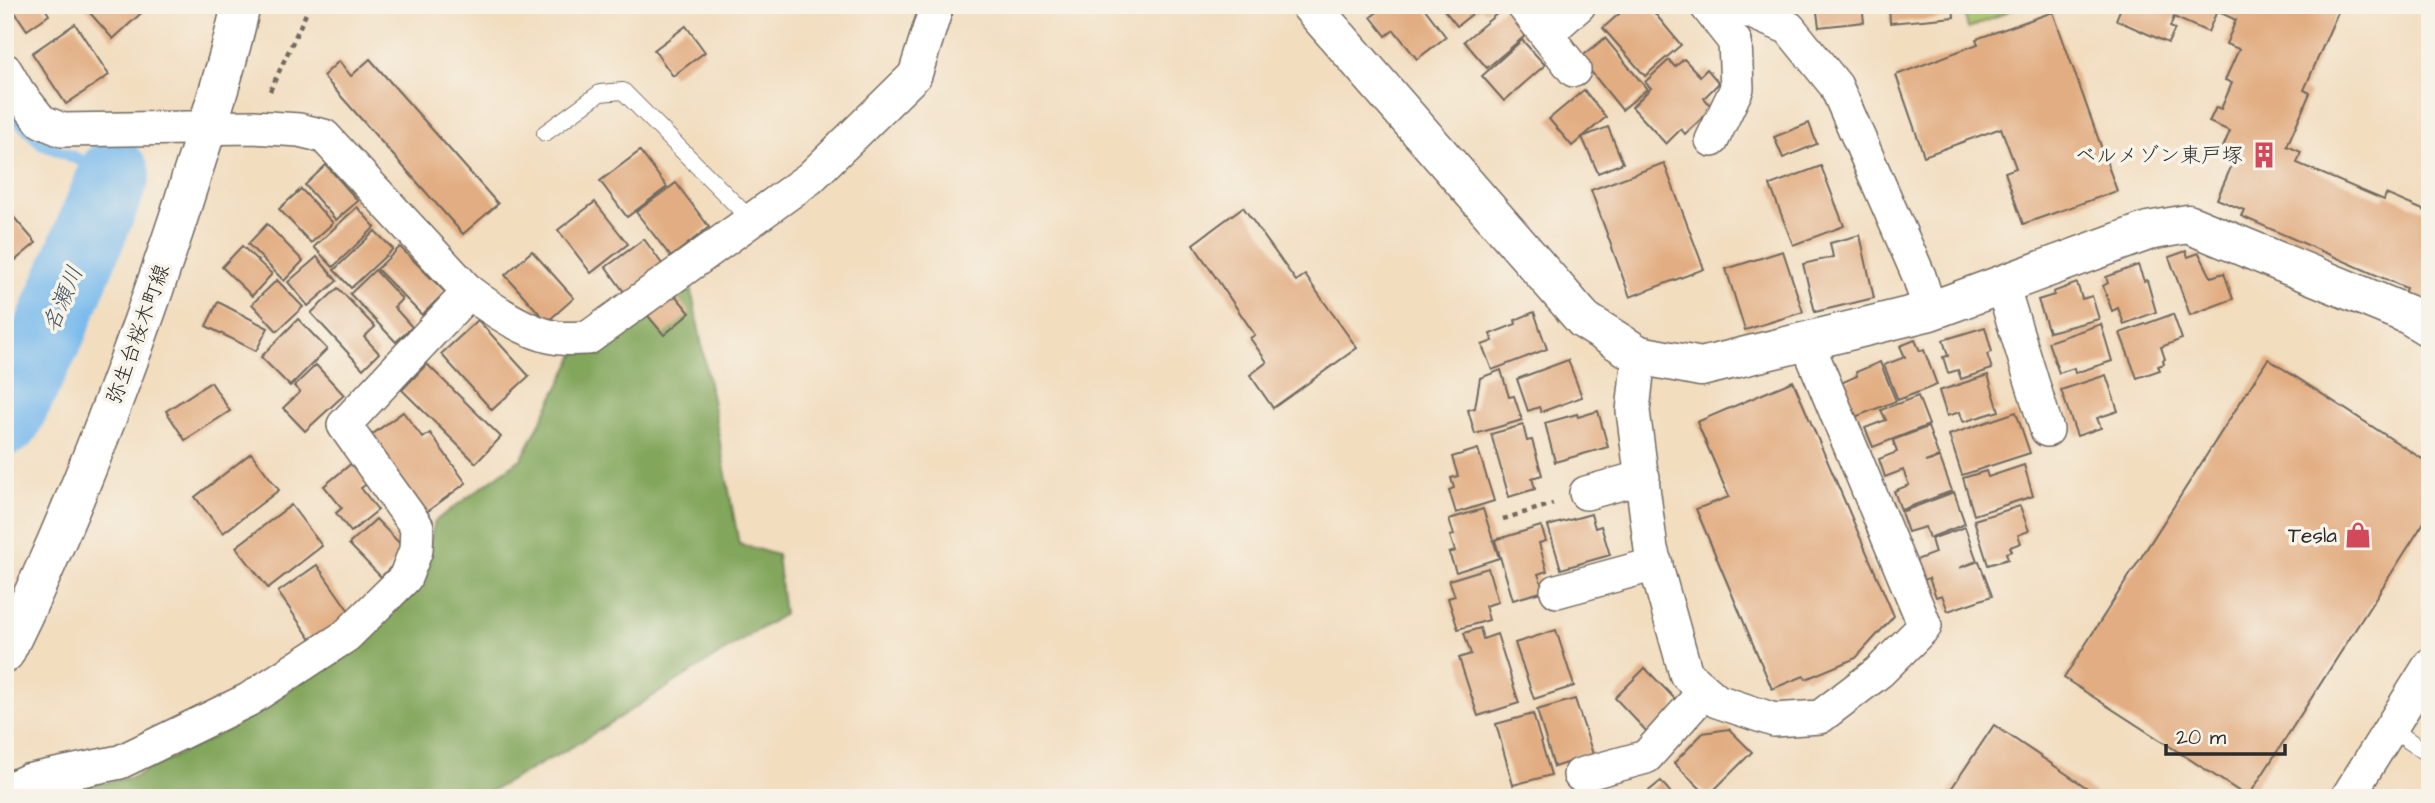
<svg xmlns="http://www.w3.org/2000/svg" width="2435" height="803" font-family="'Architects Daughter','Klee One',sans-serif">
  <rect width="100%" height="100%" fill="#f7f3e8"/>
  <filter id="ink" filterUnits="userSpaceOnUse"><feTurbulence type="fractalNoise" baseFrequency=".0143" numOctaves="2"/><feDisplacementMap in="SourceGraphic" scale="14" xChannelSelector="R" yChannelSelector="G"/><feConvolveMatrix kernelMatrix="1 2 1 2 8 2 1 2 1" color-interpolation-filters="sRGB"/></filter>
  <filter id="wash" filterUnits="userSpaceOnUse"><feTurbulence type="fractalNoise" baseFrequency=".00686" numOctaves="4" result="noise"/><feDisplacementMap in="SourceGraphic" scale="28" xChannelSelector="R" yChannelSelector="G"/><feGaussianBlur stdDeviation="1.57" result="paint"/><feColorMatrix in="noise" values="0 0 0 0 0 0 0 0 0 0 0 0 0 0 0 0 0 1.4 0 .05"/><feComposite in="paint" operator="in"/></filter>
  <g filter="url(#wash)">
    <rect width="100%" height="100%" fill="#f2ddbf"/>
    <polygon fill="#a3bf66" stroke="#677548" stroke-width="2" points="1963,5 2022,5 1968,29"/>
    <polygon fill="#82a65b" stroke="#566843" stroke-width="2" points="689,277 739,544 777,555 784,614 572,747 478,798 24,798 133,777 222,733 339,658 417,591 435,521 522,458 579,347"/>
    <g fill="none" stroke-linecap="round" stroke-linejoin="round">
      <polyline stroke="#78baed" stroke-width="12" points="5,106 41,143 114,175"/>
      <polyline stroke="#78baed" stroke-width="72" points="5,420 49,333 114,175"/>
    </g>
    <g id="blocks">
      <g fill="#e2ad82">
        <polygon points="10,5 43,5 49,15 27,30"/>
        <polygon points="83,5 150,5 113,39"/>
        <polygon points="1386,5 1422,5 1446,37 1417,59 1394,30 1386,36 1371,17"/>
        <polygon points="1440,5 1494,5 1485,12 1481,7 1457,26"/>
        <polygon points="1629,5 1648,5 1681,45 1645,76 1603,28"/>
        <polygon points="1816,5 1862,5 1864,22 1819,27"/>
        <polygon points="1889,5 1953,5 1954,17 1890,23"/>
        <polygon points="2122,5 2341,5 2304,90 2310,93 2287,146 2301,152 2297,163 2384,200 2386,194 2430,213 2430,299 2428,304 2404,294 2406,288 2241,216 2244,210 2217,199 2235,158 2221,152 2230,131 2209,122 2216,107 2221,109 2232,83 2225,80 2239,49 2226,44 2236,20 2217,11 2208,32 2174,17 2170,27 2175,29 2168,43 2116,20"/>
        <polygon points="1504,8 1526,35 1487,68 1464,41"/>
        <polygon points="2053,12 2117,191 2023,224 2005,172 2016,168 2001,128 1924,156 1896,75 1978,44 1976,39"/>
        <polygon points="75,24 109,75 66,104 32,53"/>
        <polygon points="686,26 705,52 673,76 654,50"/>
        <polygon points="1605,38 1647,89 1622,110 1580,58"/>
        <polygon points="1522,40 1545,65 1504,101 1482,76"/>
        <polygon points="370,59 498,204 463,234 323,76 339,61 351,76"/>
        <polygon points="1684,59 1700,76 1707,69 1719,83 1704,98 1713,108 1685,134 1681,129 1666,144 1632,107 1651,88 1645,82 1669,60 1675,67"/>
        <polygon points="1584,90 1606,117 1572,146 1549,119"/>
        <polygon points="1809,123 1817,144 1783,158 1774,137"/>
        <polygon points="1608,127 1623,163 1598,173 1582,137"/>
        <polygon points="640,151 667,187 627,217 600,181"/>
        <polygon points="1664,163 1704,269 1630,297 1591,190"/>
        <polygon points="326,165 358,201 336,220 305,185"/>
        <polygon points="1821,166 1844,226 1793,245 1770,185"/>
        <polygon points="676,183 709,227 671,257 636,212"/>
        <polygon points="301,189 333,223 311,243 279,209"/>
        <polygon points="595,202 628,244 591,273 558,230"/>
        <polygon points="5,207 36,243 5,269"/>
        <polygon points="357,207 375,227 333,267 314,247"/>
        <polygon points="1243,207 1296,281 1305,275 1357,348 1273,408 1250,375 1267,362 1250,338 1255,335 1193,244"/>
        <polygon points="267,224 303,261 284,281 248,244"/>
        <polygon points="375,231 393,249 351,288 334,270"/>
        <polygon points="1860,235 1874,298 1815,312 1803,264 1833,257 1830,243"/>
        <polygon points="644,239 665,268 627,296 606,267"/>
        <polygon points="242,246 272,274 252,296 222,267"/>
        <polygon points="400,247 445,292 422,315 377,269"/>
        <polygon points="532,251 574,298 547,322 505,275"/>
        <polygon points="1783,251 1803,312 1745,330 1726,269"/>
        <polygon points="2186,251 2188,257 2199,253 2211,277 2224,273 2233,299 2190,315 2169,257"/>
        <polygon points="317,257 337,281 308,306 288,282"/>
        <polygon points="2138,265 2144,281 2147,280 2156,312 2124,324 2118,308 2112,311 2103,286 2108,283 2106,277"/>
        <polygon points="375,270 402,299 394,307 412,327 396,342 350,294"/>
        <polygon points="277,280 303,307 277,331 252,304"/>
        <polygon points="2077,283 2082,299 2092,296 2099,319 2049,332 2038,300 2054,295 2053,292"/>
        <polygon points="338,288 375,327 364,337 379,353 363,369 311,313"/>
        <polygon points="674,294 690,313 664,335 648,316"/>
        <polygon points="218,302 268,328 256,351 206,326"/>
        <polygon points="1534,312 1547,349 1492,370 1482,345 1493,341 1490,334 1516,324 1515,320"/>
        <polygon points="2173,314 2182,339 2161,347 2165,359 2163,360 2164,364 2158,366 2160,370 2137,378 2120,333"/>
        <polygon points="298,319 327,349 290,386 261,357"/>
        <polygon points="478,320 529,376 492,410 441,354"/>
        <polygon points="2101,324 2112,361 2075,373 2074,368 2059,373 2048,342"/>
        <polygon points="1985,327 1992,352 1987,354 1992,369 1961,379 1958,370 1948,373 1943,357 1948,356 1943,340"/>
        <polygon points="1915,340 1920,351 1924,350 1937,385 1898,400 1884,365 1905,357 1900,346"/>
        <polygon points="2268,359 2430,464 2430,513 2248,797 2064,678"/>
        <polygon points="1568,360 1582,397 1541,412 1539,407 1528,411 1517,379"/>
        <polygon points="1880,362 1896,401 1855,417 1841,383 1857,376 1856,372"/>
        <polygon points="427,364 501,437 476,463 402,390"/>
        <polygon points="316,365 344,395 305,431 283,408 300,392 294,386"/>
        <polygon points="1501,370 1509,397 1514,396 1522,420 1475,434 1468,410 1475,408 1480,378"/>
        <polygon points="1988,375 1999,411 1963,422 1960,412 1947,416 1939,391"/>
        <polygon points="2106,375 2118,411 2097,418 2101,428 2077,436 2061,390"/>
        <polygon points="1793,381 1894,616 1856,658 1806,679 1804,676 1772,689 1696,509 1729,497 1697,422"/>
        <polygon points="211,382 230,411 185,440 166,411"/>
        <polygon points="1918,396 1929,425 1873,447 1865,428 1886,420 1881,410"/>
        <polygon points="1598,411 1608,447 1555,462 1545,423 1577,414 1578,417"/>
        <polygon points="403,412 423,438 430,433 466,483 425,513 370,436"/>
        <polygon points="2016,412 2030,453 1962,475 1949,435"/>
        <polygon points="1523,425 1527,441 1532,440 1542,475 1532,478 1535,489 1509,497 1491,434"/>
        <polygon points="1928,427 1939,457 1925,462 1940,458 1952,491 1901,510 1894,491 1909,485 1903,470 1885,477 1879,459 1897,452 1893,440"/>
        <polygon points="1478,449 1494,501 1456,513 1449,490 1454,488 1451,478 1458,476 1452,457"/>
        <polygon points="251,453 279,490 223,533 195,497"/>
        <polygon points="352,463 368,483 361,488 378,510 351,532 336,513 342,508 324,486"/>
        <polygon points="2024,465 2033,496 1974,515 1963,478 1986,471 1988,477"/>
        <polygon points="1954,492 1965,524 1929,538 1925,527 1908,532 1901,512"/>
        <polygon points="291,505 322,546 268,588 236,547"/>
        <polygon points="2020,506 2029,531 2018,535 2021,543 2010,547 2012,551 2006,553 2008,559 1988,565 1974,520"/>
        <polygon points="1483,509 1499,558 1456,572 1449,553 1455,551 1450,536 1454,535 1449,519"/>
        <polygon points="1591,514 1595,528 1601,526 1610,555 1561,569 1548,526"/>
        <polygon points="376,519 407,551 381,577 349,544"/>
        <polygon points="1541,526 1546,541 1539,543 1547,571 1538,574 1544,591 1513,600 1495,540"/>
        <polygon points="1965,527 1977,561 1959,568 1979,561 1992,596 1948,611 1942,595 1936,597 1929,578 1923,580 1916,560 1935,553 1931,539"/>
        <polygon points="317,565 351,614 312,641 278,592"/>
        <polygon points="1488,568 1498,602 1485,606 1489,620 1458,629 1448,598 1455,596 1449,580"/>
        <polygon points="1480,628 1483,639 1497,634 1519,703 1478,716 1459,658 1471,654 1464,633"/>
        <polygon points="1556,630 1574,686 1534,699 1515,643"/>
        <polygon points="1645,668 1674,698 1674,711 1650,735 1615,698"/>
        <polygon points="1575,699 1593,754 1554,767 1537,710"/>
        <polygon points="1533,714 1551,775 1513,785 1496,724"/>
        <polygon points="1994,725 2102,798 1945,798"/>
        <polygon points="1729,729 1752,752 1708,796 1674,763 1703,733"/>
        <polygon points="1661,781 1675,798 1640,798"/>
      </g>
    </g>
  </g>
  <g filter="url(#ink)">
    <use href="#blocks" fill-opacity="0" stroke="#71695f" stroke-width="2"/>
    <g fill="none" stroke-linecap="round" stroke-linejoin="round">
      <g stroke="#71695f" stroke-width="18">
        <g id="lane">
          <polyline points="545,133 600,93 623,91 751,220"/>
          <polyline points="2390,728 2430,755"/>
        </g>
      </g>
      <g stroke="#71695f" stroke-width="36">
        <g id="street">
          <polyline points="1523,5 1574,70"/>
          <polyline points="1706,5 1735,42 1737,88 1712,140"/>
          <polyline points="1735,5 1789,28 1836,86 1919,276 1930,311"/>
          <polyline points="1546,34 1579,5"/>
          <path d="M5 70 18 92 41 121 62 130 253 127 299 130 324 136 469 292C494 311 528 334 559 338 568 339 578 338 588 338L810 178 915 75 937 5"/>
          <polyline points="2002,285 2047,430"/>
          <polyline points="1639,355 1633,411 1651,549 1686,674 1717,701 1774,720 1820,717 1879,672 1925,626 1807,342"/>
          <polyline points="1586,493 1643,477"/>
          <polyline points="1557,591 1656,564"/>
          <polyline points="1580,775 1646,757 1705,691"/>
          <polyline points="5,791 27,781 120,762 248,700 346,636 405,578 416,550 417,527 344,425 469,292"/>
          <polyline points="2347,798 2430,665"/>
        </g>
      </g>
      <g stroke="#71695f" stroke-width="41">
        <g id="secondary">
          <polyline points="1310,5 1584,320 1639,355 1701,367 1930,311 2148,231 2188,224 2409,315 2430,328"/>
          <path d="M5 653C74 513 129 367 178 219 200 148 225 78 241 5"/>
        </g>
      </g>
      <g stroke="#71695f" stroke-width="4.5" stroke-dasharray="5 5" stroke-linecap="butt">
        <polyline points="270,91 310,5"/>
        <polyline points="1503,519 1553,504"/>
      </g>
      <use href="#lane" stroke="#fff" stroke-width="16"/>
      <use href="#street" stroke="#fff" stroke-width="33"/>
      <use href="#secondary" stroke="#fff" stroke-width="38"/>
    </g>
  </g>
  <defs>
    <g id="building-bare" transform="scale(2.1)"><path d="M-4-6H4V6H1V3H-1V6H-4ZM-2.5-4.3h1.7v1.8h-1.7ZM.8-4.3h1.7v1.8H.8ZM-2.5-1h1.7V.8h-1.7ZM.8-1h1.7V.8H.8Z" fill="#d1495b" stroke="#f7f3e8" stroke-width="2.5" paint-order="stroke"/></g>
    <g id="shop-bare" transform="scale(2.1)"><path d="M-5-2.5h2.3a2.7 3.5 0 0 1 5.4 0H5L5.5 6h-11ZM-1.5-2.5h3a1.5 2.3 0 0 0-3 0Z" fill="#d1495b" stroke="#f7f3e8" stroke-width="2.5" paint-order="stroke"/></g>
  </defs>
  <g fill-rule="evenodd">
    <use href="#building-bare" x="2264" y="155"/>
    <use href="#shop-bare" x="2358" y="535"/>
  </g>
  <g text-anchor="middle" dominant-baseline="central" stroke-width="7" stroke-linejoin="round" paint-order="stroke">
    <g font-size="21" fill="#2b2b2b" stroke="#f7f3e8" text-anchor="end">
      <text x="2243" y="155">ベルメゾン東戸塚</text>
      <text x="2337" y="535">Tesla</text>
    </g>
    <g font-size="21" fill="#2b2b2b" stroke="#f7f3e8">
      <text transform="translate(138 334) rotate(-70)">弥生台桜木町線</text>
    </g>
    <g font-size="23" font-style="italic" fill="#425665" stroke="#f7f3e8">
      <text transform="translate(63 299) rotate(-67)">名瀬川</text>
    </g>
  </g>
  <rect width="2435" height="803" fill="none" stroke="#f7f3e8" stroke-width="28"/>
  <path d="M2166 744v10h119v-10" fill="none" stroke="#2b2b2b" stroke-width="3.5"/>
  <text x="2176" y="744" font-size="21" fill="#2b2b2b" stroke="#f7f3e8" stroke-width="5" paint-order="stroke">20 m</text>
</svg>
